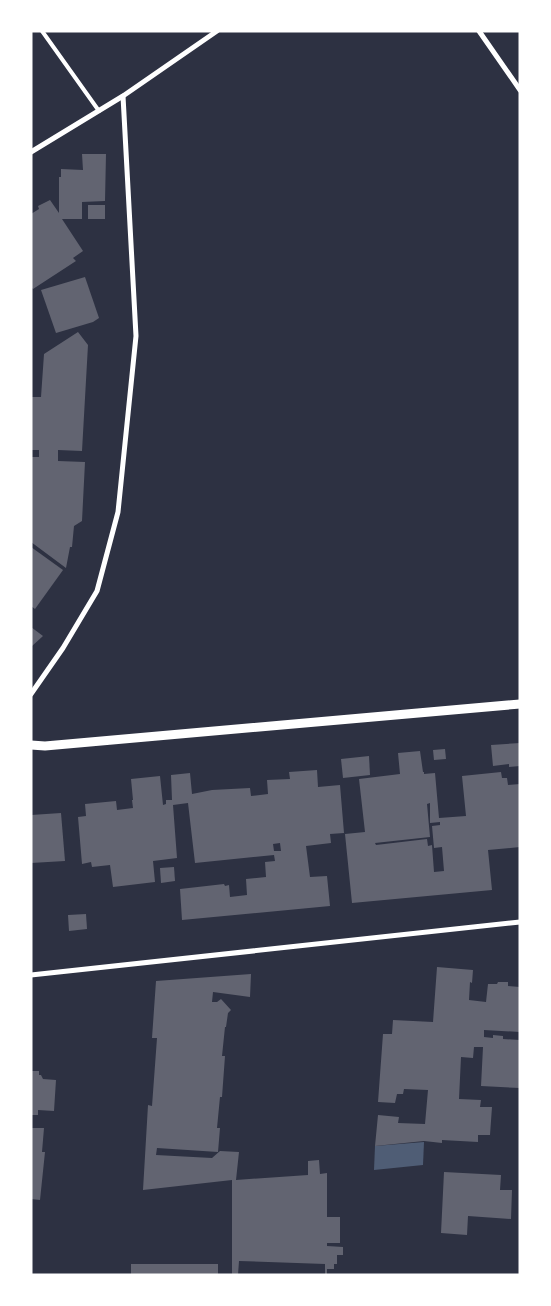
<svg xmlns="http://www.w3.org/2000/svg" width="551" height="1306" font-family="'Golos Text',sans-serif">
  <rect width="100%" height="100%" fill="#2d3142"/>
  <polygon fill="#4f5d75" points="424,1142 423,1165 374,1170 375,1146"/>
  <g fill="#626471" fill-rule="evenodd">
    <polygon points="82,154 106,154 105,201 82,202 82,219 62,219 83,251 73,258 76,261 33,289 31,287 31,214 39,209 38,206 50,200 59,213 59,177 61,177 61,169 83,170"/>
    <rect x="88" y="205" width="17" height="14"/>
    <polygon points="85,277 99,318 93,322 56,333 41,290"/>
    <polygon points="78,332 88,345 82,451 58,450 58,461 85,462 82,521 74,526 72,547 70,547 66,568 31,542 31,457 39,457 39,450 31,450 31,397 41,397 44,354"/>
    <polygon points="31,547 63,570 35,609 31,606"/>
    <polygon points="31,627 43,636 31,647"/>
    <polygon points="520,743 520,766 509,767 509,764 493,766 491,745"/>
    <polygon points="445,749 446,759 434,760 433,750"/>
    <path d="M420 751 423 772H424V774L435 773 439 818 466 816 462 776 501 772 502 778H507L508 785 520 784V847L488 850 492 890 352 903 345 834 365 832 359 779 400 774 398 753ZM430 803V823L440 822V825L432 826 434 848 442 847 444 871 434 872 432 845 428 846 427 839 376 845 375 843 430 837 427 804Z"/>
    <polygon points="369,756 370,775 343,778 341,759"/>
    <path d="M317 770 318 787 340 785 344 833 330 834 331 843 306 846 310 877 327 876 330 906 182 920 180 889 224 884 225 886 229 885 230 897 247 895 246 879 266 877 265 862 275 861 274 855 195 863 188 803 173 805 177 858 153 861 155 882 113 887 110 865 92 867 91 862 82 864 78 817 86 816 85 804 116 801 117 810 133 808 132 800H133L131 779 160 776 163 805 166 804V800H172L171 775 190 773 192 794 212 790 250 788 251 796 268 794 267 780 290 779 289 772ZM280 843 281 851H274L273 844Z"/>
    <polygon points="61,813 65,861 31,863 31,815"/>
    <polygon points="174,867 175,881 161,883 160,868"/>
    <polygon points="86,914 87,929 69,931 68,915"/>
    <polygon points="437,967 473,970 472,983 470,982 469,1000 486,1002 488,984 497,984 498,982 508,982 508,986 520,987 520,1032 484,1030 484,1037 493,1038 493,1035 503,1036 503,1039 520,1040 520,1088 481,1086 483,1047 474,1047 473,1058 461,1057 459,1099 481,1100 480,1107 492,1107 490,1135 478,1135 478,1142 442,1140 442,1143 424,1141 375,1146 378,1115 399,1117 398,1123 425,1124 428,1090 404,1089 403,1094 397,1094 395,1103 378,1102 383,1034 392,1034 393,1020 433,1022"/>
    <polygon points="251,974 250,997 213,992 212,1002 217,1002 221,999 231,1010 228,1013 226,1027 225,1027 222,1056 225,1056 222,1097 220,1097 217,1128 220,1128 218,1152 157,1148 156,1155 212,1158 220,1151 239,1152 236,1180 308,1175 308,1161 319,1160 320,1174 327,1173 327,1217 340,1217 340,1243 327,1243 327,1246 343,1247 343,1255 337,1255 337,1264 334,1264 334,1269 327,1269 327,1275 325,1275 325,1264 239,1261 238,1275 232,1275 232,1180 143,1190 148,1105 152,1106 157,1038 152,1038 156,981"/>
    <polygon points="31,1071 39,1071 39,1075 41,1075 43,1079 56,1080 54,1111 38,1110 38,1115 31,1115"/>
    <polygon points="31,1128 44,1128 42,1152 45,1152 40,1200 31,1199"/>
    <polygon points="444,1172 501,1175 500,1190 512,1190 511,1219 468,1216 467,1235 441,1233"/>
    <rect x="131" y="1264" width="87" height="11"/>
  </g>
  <g fill="none" stroke-linecap="round" stroke-linejoin="round">
    <polyline stroke="#fff" stroke-width="4" points="42,31 99,111"/>
    <g stroke="#fff" stroke-width="5">
      <polyline points="479,31 520,90"/>
      <polyline points="31,152 123,96 217,31"/>
      <polyline points="31,694 63,648 97,591 118,512 136,336 123,96"/>
      <polyline points="31,975 520,922"/>
    </g>
    <polyline stroke="#fff" stroke-width="9" points="31,745 45,746 520,704"/>
  </g>
  <rect width="551" height="1306" fill="none" stroke="#ffffff" stroke-width="65"/>
</svg>
